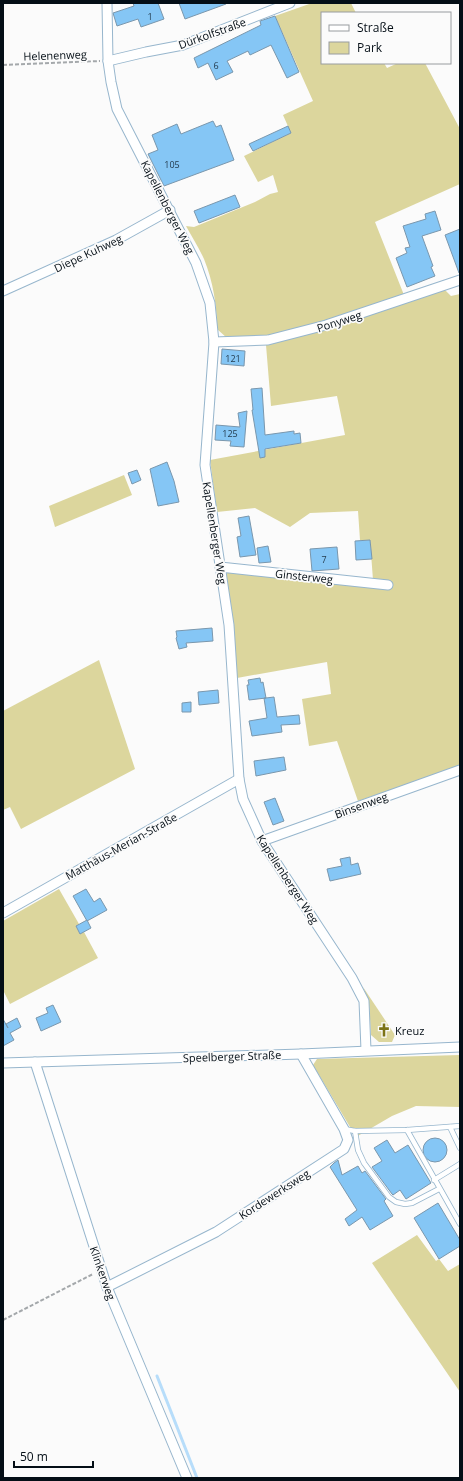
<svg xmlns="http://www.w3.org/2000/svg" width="463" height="1481" font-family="'Open Sans',sans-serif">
  <rect width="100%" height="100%" fill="#fbfbfb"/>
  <g fill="#dcd69d">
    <path d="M312 3H351L356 13H322V63H384L387 68 398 63H425L460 129V184L375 222 404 295 323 322 265 337 227 338 217 329C217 306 213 281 204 259 199 248 192 237 186 226L194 227 255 202 270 194 278 192 273 175 258 182 244 156 291 133 283 115 313 101 275 16Z"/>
    <polygon points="444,289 451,296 460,294 460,766 358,801 337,741 309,746 302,699 331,694 327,662 237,678 233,623 225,575 229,571 373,580 370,540 360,540 358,511 310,513 290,527 255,508 217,512 210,460 345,435 337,396 271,406 266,345 325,330 429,295"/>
    <polygon points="124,475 132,495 55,527 49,506"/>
    <polygon points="99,660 135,769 21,829 10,807 3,810 3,711"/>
    <polygon points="59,889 79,924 76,926 80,934 84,932 98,958 10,1004 3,990 3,921"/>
    <polygon points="363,987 395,1035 392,1042 379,1042 371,1035 369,1002"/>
    <polygon points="460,1055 460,1107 416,1106 392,1116 356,1137 313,1065 317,1059"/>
    <polygon points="417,1235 436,1261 439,1259 448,1271 460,1264 460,1392 372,1263"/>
  </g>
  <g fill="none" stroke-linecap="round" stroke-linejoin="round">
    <polyline stroke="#b7ddfa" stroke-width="3" points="157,1376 197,1478"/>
  </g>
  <g fill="#85c6f5" stroke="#7a97ad">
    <polygon points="133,3 158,3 164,19 141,27 138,19 117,26 113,13 134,6"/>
    <polygon points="179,3 226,3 226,4 185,19"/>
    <polygon points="275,16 299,72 287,78 271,45 250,55 248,51 227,61 233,72 216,80 208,63 198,68 194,58 261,25 260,21"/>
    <polygon points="213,121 216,127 221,125 234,160 164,186 148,154 158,150 152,135 177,124 181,134"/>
    <polygon points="288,126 291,133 253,151 249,144"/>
    <polygon points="235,195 240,207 199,223 194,211"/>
    <polygon points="435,211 441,230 422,236 433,266 431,267 435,276 407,287 396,258 407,253 405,248 410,247 403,226 426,219 425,214"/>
    <polygon points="460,229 460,273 459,273 445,235"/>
    <polygon points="222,349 245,351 244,366 221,364"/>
    <polygon points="262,388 265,435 294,431 294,434 300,433 301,443 265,449 265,457 260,458 252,410 253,410 251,389"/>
    <polygon points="247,411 244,447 230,446 231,441 215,440 216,425 240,427 238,413"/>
    <polygon points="167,462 174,481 179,502 158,506 150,469"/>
    <polygon points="137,470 141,480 132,484 128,473"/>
    <polygon points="249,516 256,555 240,557 237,537 241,536 238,518"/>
    <polygon points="370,540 372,559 356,560 355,541"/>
    <polygon points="268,546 271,562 259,563 257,548"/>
    <polygon points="337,547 339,569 312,571 310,549"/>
    <polygon points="212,628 213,641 186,643 187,647 179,649 176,638 177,637 176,631"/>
    <polygon points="260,678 261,683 263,682 266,698 274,697 277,717 299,715 300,724 281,725 282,732 252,736 249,721 267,718 264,698 266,698 249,700 247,685 249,685 248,680"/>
    <polygon points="218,690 219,703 199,705 198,692"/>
    <polygon points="191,702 191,712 182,712 182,703"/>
    <polygon points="284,757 286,770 256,776 254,761"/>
    <polygon points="275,798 284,821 273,825 264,802"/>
    <polygon points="350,857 351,865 358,863 361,874 330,881 327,869 342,866 340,859"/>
    <polygon points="86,889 94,902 100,898 107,910 87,921 73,896"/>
    <polygon points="87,920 91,928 80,934 76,926"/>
    <polygon points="53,1005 61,1022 41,1031 36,1018 48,1013 46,1008"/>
    <polygon points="17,1018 21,1027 10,1033 14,1040 3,1046 3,1019 8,1028 6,1024"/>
    <circle cx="435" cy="1150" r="12"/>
    <polygon points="387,1140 395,1153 408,1145 431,1183 406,1199 400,1190 393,1195 392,1194 372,1167 382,1161 374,1148"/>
    <polygon points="338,1160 342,1175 358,1166 362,1173 365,1171 386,1199 384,1201 393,1216 370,1230 362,1217 349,1226 345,1219 357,1210 330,1167 334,1163"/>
    <polygon points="438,1203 460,1240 460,1246 439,1259 414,1218"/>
  </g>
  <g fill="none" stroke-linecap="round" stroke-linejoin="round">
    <g stroke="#97b6cd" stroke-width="6">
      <g id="lane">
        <polyline points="450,1127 460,1148"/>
        <polyline points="344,1129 355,1131 407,1130 460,1126"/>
        <polyline points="407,1130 460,1224"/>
        <polyline points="355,1131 358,1150 364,1163 389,1197 396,1202 405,1204 412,1203 439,1189"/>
        <polyline points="434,1180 460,1164"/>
      </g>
    </g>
    <g stroke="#97b6cd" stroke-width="11">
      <g id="street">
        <polyline points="107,3 108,61 111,82 117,109 196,263 210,303 214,342 205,465 229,625 239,779 243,799 262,841 352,978 364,1001 366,1050"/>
        <polyline points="108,61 146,52 183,45 290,3"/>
        <polyline points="3,291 116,240 170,210"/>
        <polyline points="214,342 268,340 326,325 460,280"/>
        <polyline points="220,567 388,585"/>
        <polyline points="262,841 460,770"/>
        <polyline points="3,913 239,779"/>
        <polyline points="35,1062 107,1287 187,1478"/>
        <polyline points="3,1063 301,1054 460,1047"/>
        <polyline points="107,1287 216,1232 344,1149 348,1140 344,1129 301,1054"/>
      </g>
    </g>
    <g stroke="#a4a8ab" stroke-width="2" stroke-dasharray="4 2" stroke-linecap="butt">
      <polyline points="3,65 100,61"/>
      <polyline points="3,1320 93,1274"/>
    </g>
    <use href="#lane" stroke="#fff" stroke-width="4.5"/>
    <use href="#street" stroke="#fff" stroke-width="9"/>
  </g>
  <defs>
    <g id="church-bare" transform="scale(1.08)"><path d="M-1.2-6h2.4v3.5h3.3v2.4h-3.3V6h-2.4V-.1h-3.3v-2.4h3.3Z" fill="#7c7315" stroke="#fbfbfb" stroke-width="2.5" paint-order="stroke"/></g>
  </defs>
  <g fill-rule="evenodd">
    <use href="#church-bare" x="384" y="1030"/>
  </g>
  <g text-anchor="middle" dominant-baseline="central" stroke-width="3.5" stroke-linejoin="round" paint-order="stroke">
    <g font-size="9" fill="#243c4e">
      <text x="150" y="16">1</text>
      <text x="216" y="65">6</text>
      <text x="172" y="164">105</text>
      <text x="233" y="358">121</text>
      <text x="230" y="433">125</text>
      <text x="324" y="559">7</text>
    </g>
    <g font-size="11" fill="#040e16" stroke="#fbfbfb">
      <text transform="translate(212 33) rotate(-20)">Dürkolfstraße</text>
      <text transform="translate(55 55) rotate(-2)">Helenenweg</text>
      <text transform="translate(168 207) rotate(63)">Kapellenberger Weg</text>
      <text transform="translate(88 253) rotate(-25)">Diepe Kuhweg</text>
      <text transform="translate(339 321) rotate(-18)">Ponyweg</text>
      <text transform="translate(215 533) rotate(81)">Kapellenberger Weg</text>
      <text transform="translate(304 576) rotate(6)">Ginsterweg</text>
      <text transform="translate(361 805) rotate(-20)">Binsenweg</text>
      <text transform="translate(121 846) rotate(-29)">Matthäus-Merian-Straße</text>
      <text transform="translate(288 879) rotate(57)">Kapellenberger Weg</text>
      <text transform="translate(232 1056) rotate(-2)">Speelberger Straße</text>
      <text transform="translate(274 1194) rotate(-33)">Kordewerksweg</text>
      <text transform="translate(103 1273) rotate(71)">Klinkerweg</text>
    </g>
    <g font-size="11" fill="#040e16" stroke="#fbfbfb" text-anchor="start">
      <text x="395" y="1030">Kreuz</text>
    </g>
  </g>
  <rect width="463" height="1481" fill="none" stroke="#040e16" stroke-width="8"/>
  <rect x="321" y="12" width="130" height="52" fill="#fbfbfb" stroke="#989c9f"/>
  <rect x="329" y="25" width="20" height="6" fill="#ffffff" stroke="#989c9f"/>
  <text x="357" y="32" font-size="12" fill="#040e16">Straße</text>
  <rect x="329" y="42" width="20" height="12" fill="#dcd69d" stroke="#989c9f"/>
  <text x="357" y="52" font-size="12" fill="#040e16">Park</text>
  <path d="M14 1461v6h79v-6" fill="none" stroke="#040e16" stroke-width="2"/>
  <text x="20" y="1461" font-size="12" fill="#040e16" stroke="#fbfbfb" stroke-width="3" paint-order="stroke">50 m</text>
</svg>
